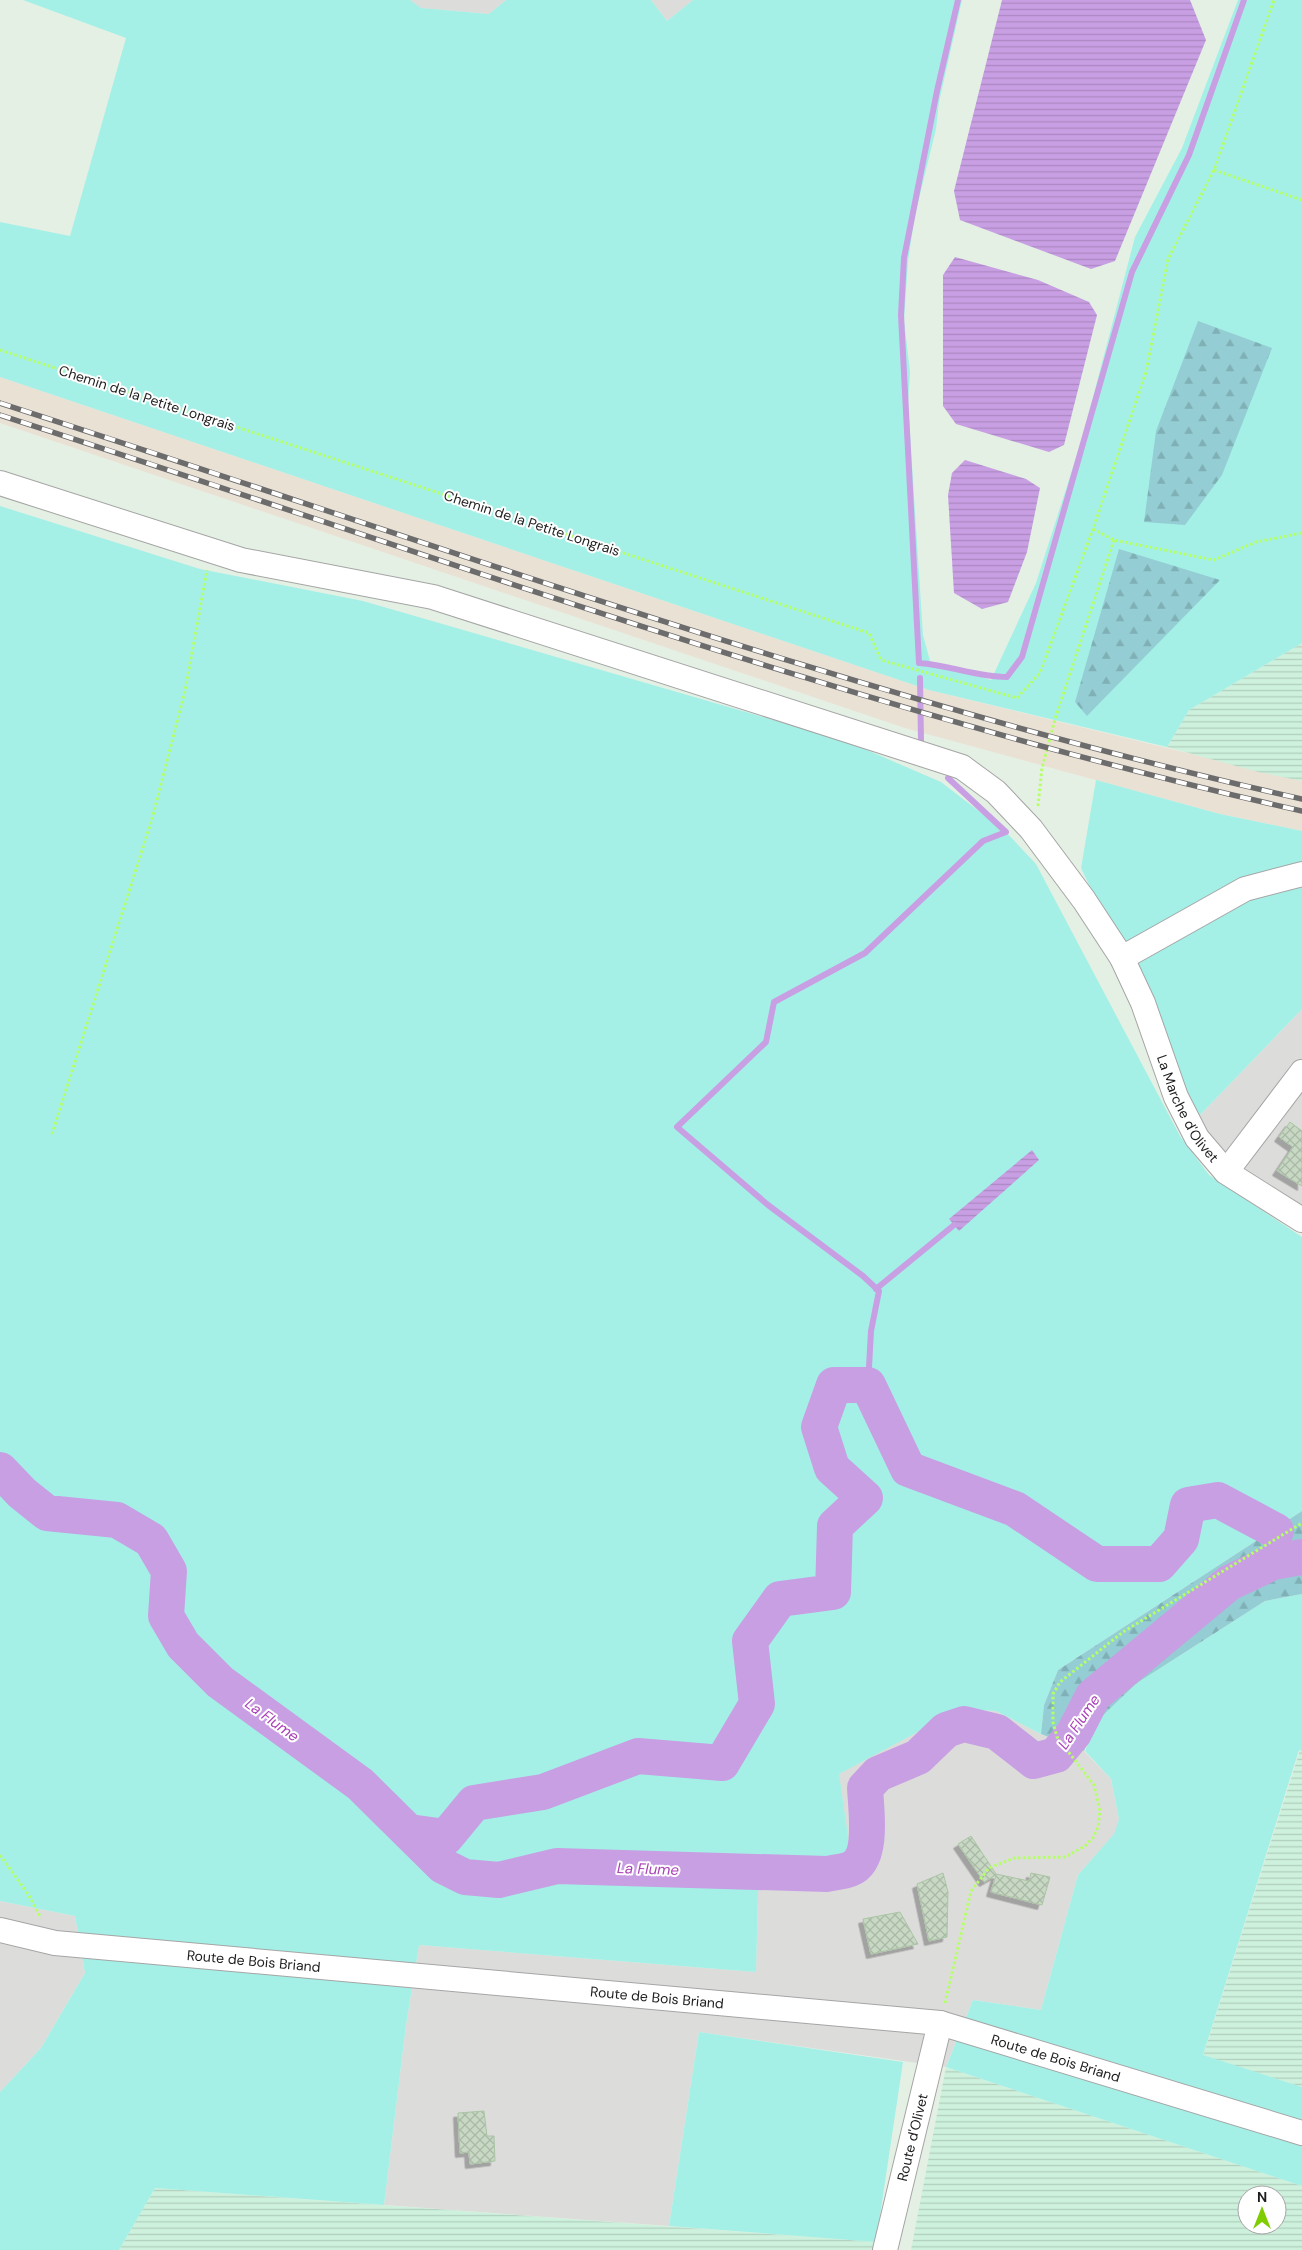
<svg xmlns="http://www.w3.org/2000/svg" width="1302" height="2250" font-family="'DM Sans',sans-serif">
  <defs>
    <pattern id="farmland-rules" width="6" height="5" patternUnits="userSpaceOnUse" patternTransform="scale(1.25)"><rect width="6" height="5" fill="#cdf1dd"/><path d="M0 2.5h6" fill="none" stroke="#b0cebd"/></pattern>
    <pattern id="forest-firs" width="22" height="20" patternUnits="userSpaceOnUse" patternTransform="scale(1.25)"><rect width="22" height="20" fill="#94ced4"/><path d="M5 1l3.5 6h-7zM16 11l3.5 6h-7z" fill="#7fb0b6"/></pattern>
    <pattern id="water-rules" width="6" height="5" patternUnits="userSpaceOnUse" patternTransform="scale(1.25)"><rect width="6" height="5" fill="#c89fe3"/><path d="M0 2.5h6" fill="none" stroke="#ab88c2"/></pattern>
    <pattern id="building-cross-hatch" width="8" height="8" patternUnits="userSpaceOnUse" patternTransform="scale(1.25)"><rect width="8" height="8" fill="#c7d8c3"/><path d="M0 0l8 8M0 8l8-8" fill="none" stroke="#aab9a7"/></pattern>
    <filter id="shadow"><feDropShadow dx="-4.5" dy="4.5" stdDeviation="0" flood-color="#0004"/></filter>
  </defs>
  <rect width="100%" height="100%" fill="#e4f0e4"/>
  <g fill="#dcdddb">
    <polygon points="410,0 506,0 489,14 420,8"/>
    <polygon points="651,0 693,0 667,21"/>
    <polygon points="1302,1009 1302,1212 1221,1154 1199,1116"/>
    <polygon points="961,1709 996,1711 1041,1734 1084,1751 1111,1779 1119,1819 1115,1834 1078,1875 1041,2010 973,2000 946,2067 699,2032 669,2226 384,2205 406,2025 419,1945 756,1972 759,1857 851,1857 838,1774"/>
    <polygon points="0,1901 75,1916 85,1973 41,2048 0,2092"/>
  </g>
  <polygon fill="#eae1d5" points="0,377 929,690 1302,781 1302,831 1220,814 905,728 0,423"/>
  <g fill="url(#farmland-rules)" fill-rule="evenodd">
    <polygon points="1302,643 1302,781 1258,772 1167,747 1189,710"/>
    <polygon points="1300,1750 1302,1751 1302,2087 1203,2056"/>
    <path d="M946 2067 1302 2186V2250H911ZM1247 2195H1277V2225H1247Z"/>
    <polygon points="155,2188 876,2242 873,2250 119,2250"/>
  </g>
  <g fill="#a4f0e7">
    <polygon points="23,0 410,0 421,8 489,14 506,0 651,0 667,21 693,0 962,0 939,102 936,129 915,215 908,261 904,321 910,372 908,403 923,635 930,661 991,680 1036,583 1082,439 1135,237 1182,148 1238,0 1302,0 1302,643 1189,710 1167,747 929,690 0,377 0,222 70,236 126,38"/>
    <polygon points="0,506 200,569 363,601 846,741 941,782 1006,832 1036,864 1180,1136 1209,1175 1302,1237 1302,1511 1058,1670 1044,1705 1041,1734 996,1711 961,1709 839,1774 851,1857 759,1857 756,1972 419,1945 406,2025 384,2205 155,2188 119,2250 0,2250 0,2092 41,2048 85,1973 75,1916 0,1901"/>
    <polygon points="1096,780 1220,814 1302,831 1302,1009 1199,1116 1081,868"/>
    <polygon points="1302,1594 1302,1751 1299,1750 1203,2055 1302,2087 1302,2186 946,2067 973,2000 1041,2010 1078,1875 1114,1834 1119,1819 1111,1779 1085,1751 1097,1721 1137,1683 1265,1601"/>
    <polygon points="699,2032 903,2062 876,2242 669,2226"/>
  </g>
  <g fill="url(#forest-firs)">
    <polygon points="1198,321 1272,348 1222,475 1185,525 1144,522 1156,431"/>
    <polygon points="1119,549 1220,580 1087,716 1075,702"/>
    <polygon points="1302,1511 1302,1594 1265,1601 1137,1683 1097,1721 1084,1751 1041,1734 1044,1705 1058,1670"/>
  </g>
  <g fill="url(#water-rules)">
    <polygon points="1002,0 1190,0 1206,40 1115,261 1091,269 960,220 954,191"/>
    <polygon points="955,257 1038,280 1089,302 1097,315 1064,445 1049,452 956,424 943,406 943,275"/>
    <polygon points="965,460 1026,479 1040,488 1027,552 1008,602 982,609 954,593 948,495 952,473"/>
    <polygon points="1032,1150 1039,1160 959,1231 949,1219"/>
  </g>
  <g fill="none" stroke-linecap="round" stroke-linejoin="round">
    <g stroke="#c89fe3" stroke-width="6">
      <path d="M958 0 937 91 904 258 901 315 919 663C949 665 977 677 1007 677L1022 657 1132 272 1189 155 1244 0"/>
      <polyline points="920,678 921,741"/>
      <polyline points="876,1289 954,1225"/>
      <polyline points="868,1385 871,1331 879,1291 863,1276 768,1205 677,1127 766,1042 774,1002 865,953 983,841 1006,832 948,778"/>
    </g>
    <g stroke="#c89fe3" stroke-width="36">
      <path d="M0 1470 22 1493 47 1513 117 1520 151 1540 169 1571 166 1616 183 1645 220 1682 360 1784 443 1866 465 1877 499 1880 557 1866 827 1874C834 1872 843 1872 850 1869 874 1860 866 1809 865 1788L878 1774 918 1757 946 1730 964 1724 997 1732 1034 1761 1056 1755 1074 1733 1093 1696 1229 1583 1273 1562 1302 1557"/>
      <polyline points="409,1832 446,1837 474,1803 543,1792 638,1756 722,1763 757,1704 750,1641 780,1599 833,1592 835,1526 865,1498 832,1468 819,1427 834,1385 868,1385 908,1469 1015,1509 1097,1564 1159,1564 1181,1539 1188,1505 1218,1500 1276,1531"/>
    </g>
  </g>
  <g fill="url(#building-cross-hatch)" stroke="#aac4a4" filter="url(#shadow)">
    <polygon points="1290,1122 1302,1131 1302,1186 1277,1171 1293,1147 1279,1137"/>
    <polygon points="971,1836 996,1874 1029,1881 1031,1873 1050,1877 1042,1905 991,1892 996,1875 984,1882 958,1844"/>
    <polygon points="943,1873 948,1892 947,1937 929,1941 917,1884"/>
    <polygon points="900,1912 918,1944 871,1954 863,1919"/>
    <polygon points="484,2111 487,2136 494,2136 495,2161 470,2164 469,2152 460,2153 458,2113"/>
  </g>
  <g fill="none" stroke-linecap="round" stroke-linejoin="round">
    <g stroke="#a5a5a5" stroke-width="26">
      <g id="street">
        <path id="s1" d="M0 483 241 560 433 597 962 767 996 792 1031 829 1084 900 1122 958 1143 1003 1176 1097 1197 1138 1226 1172 1302 1220"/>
        <polyline points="1122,958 1245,889 1302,874"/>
        <polyline points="1226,1172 1302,1072"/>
        <path id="s2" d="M0 1930 55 1943 940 2023 1302 2133"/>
        <path id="s3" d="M885 2250 940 2023"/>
      </g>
    </g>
    <g stroke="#b5ff66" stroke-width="3" stroke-dasharray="2.5 2.5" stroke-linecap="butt">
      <polyline points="1214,170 1302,200"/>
      <polyline points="0,350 869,633 881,660 1017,698 1040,673 1093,529 1146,372 1168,259 1214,170 1274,0"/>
      <polyline points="1093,529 1114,540 1214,560 1256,542 1302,533"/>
      <polyline points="1038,806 1042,768 1056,716 1114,540"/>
      <polyline points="52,1134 152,819 185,691 207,570"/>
      <polyline points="0,1855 28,1894 41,1918"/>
      <polyline points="945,2003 971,1891 989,1868 1014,1858 1065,1857 1085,1846 1093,1838 1098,1827 1100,1811 1094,1785 1057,1737 1053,1722 1053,1694 1060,1682 1123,1632 1302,1523"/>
    </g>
    <use href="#street" stroke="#fff" stroke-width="24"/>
    <g stroke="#6c6c6c" stroke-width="5.5">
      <g id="rail">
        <path d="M0 403C432 542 859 700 1302 799"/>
        <path d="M0 415C432 554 859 712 1302 811"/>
      </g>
    </g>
    <use href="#rail" stroke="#fff" stroke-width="4" stroke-dasharray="11" stroke-linecap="butt"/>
  </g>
  <g text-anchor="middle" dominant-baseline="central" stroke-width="4" stroke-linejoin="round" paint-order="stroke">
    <g font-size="14" fill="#1e1e1e" stroke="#fff">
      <text transform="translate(147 398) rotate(18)">Chemin de la Petite Longrais</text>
      <text transform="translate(532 523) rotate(18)">Chemin de la Petite Longrais</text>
      <text stroke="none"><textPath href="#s1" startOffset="1420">La Marche d'Olivet</textPath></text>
      <text stroke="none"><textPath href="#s2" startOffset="256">Route de Bois Briand</textPath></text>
      <text stroke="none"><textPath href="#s2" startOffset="661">Route de Bois Briand</textPath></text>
      <text stroke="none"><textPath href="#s2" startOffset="1066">Route de Bois Briand</textPath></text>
      <text stroke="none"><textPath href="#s3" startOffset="116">Route d'Olivet</textPath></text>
    </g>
    <g font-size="15" font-style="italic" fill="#aa41b8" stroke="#fff">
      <text transform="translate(272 1720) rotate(36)">La Flume</text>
      <text transform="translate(1079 1722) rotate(-56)">La Flume</text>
      <text transform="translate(648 1869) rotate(2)">La Flume</text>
    </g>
  </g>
  <g transform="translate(1262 2210)"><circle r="24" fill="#ffffff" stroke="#a5a5a5"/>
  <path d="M0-4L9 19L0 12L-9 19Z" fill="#7fcd00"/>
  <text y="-8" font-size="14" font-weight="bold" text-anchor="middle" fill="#1e1e1e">N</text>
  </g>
</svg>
